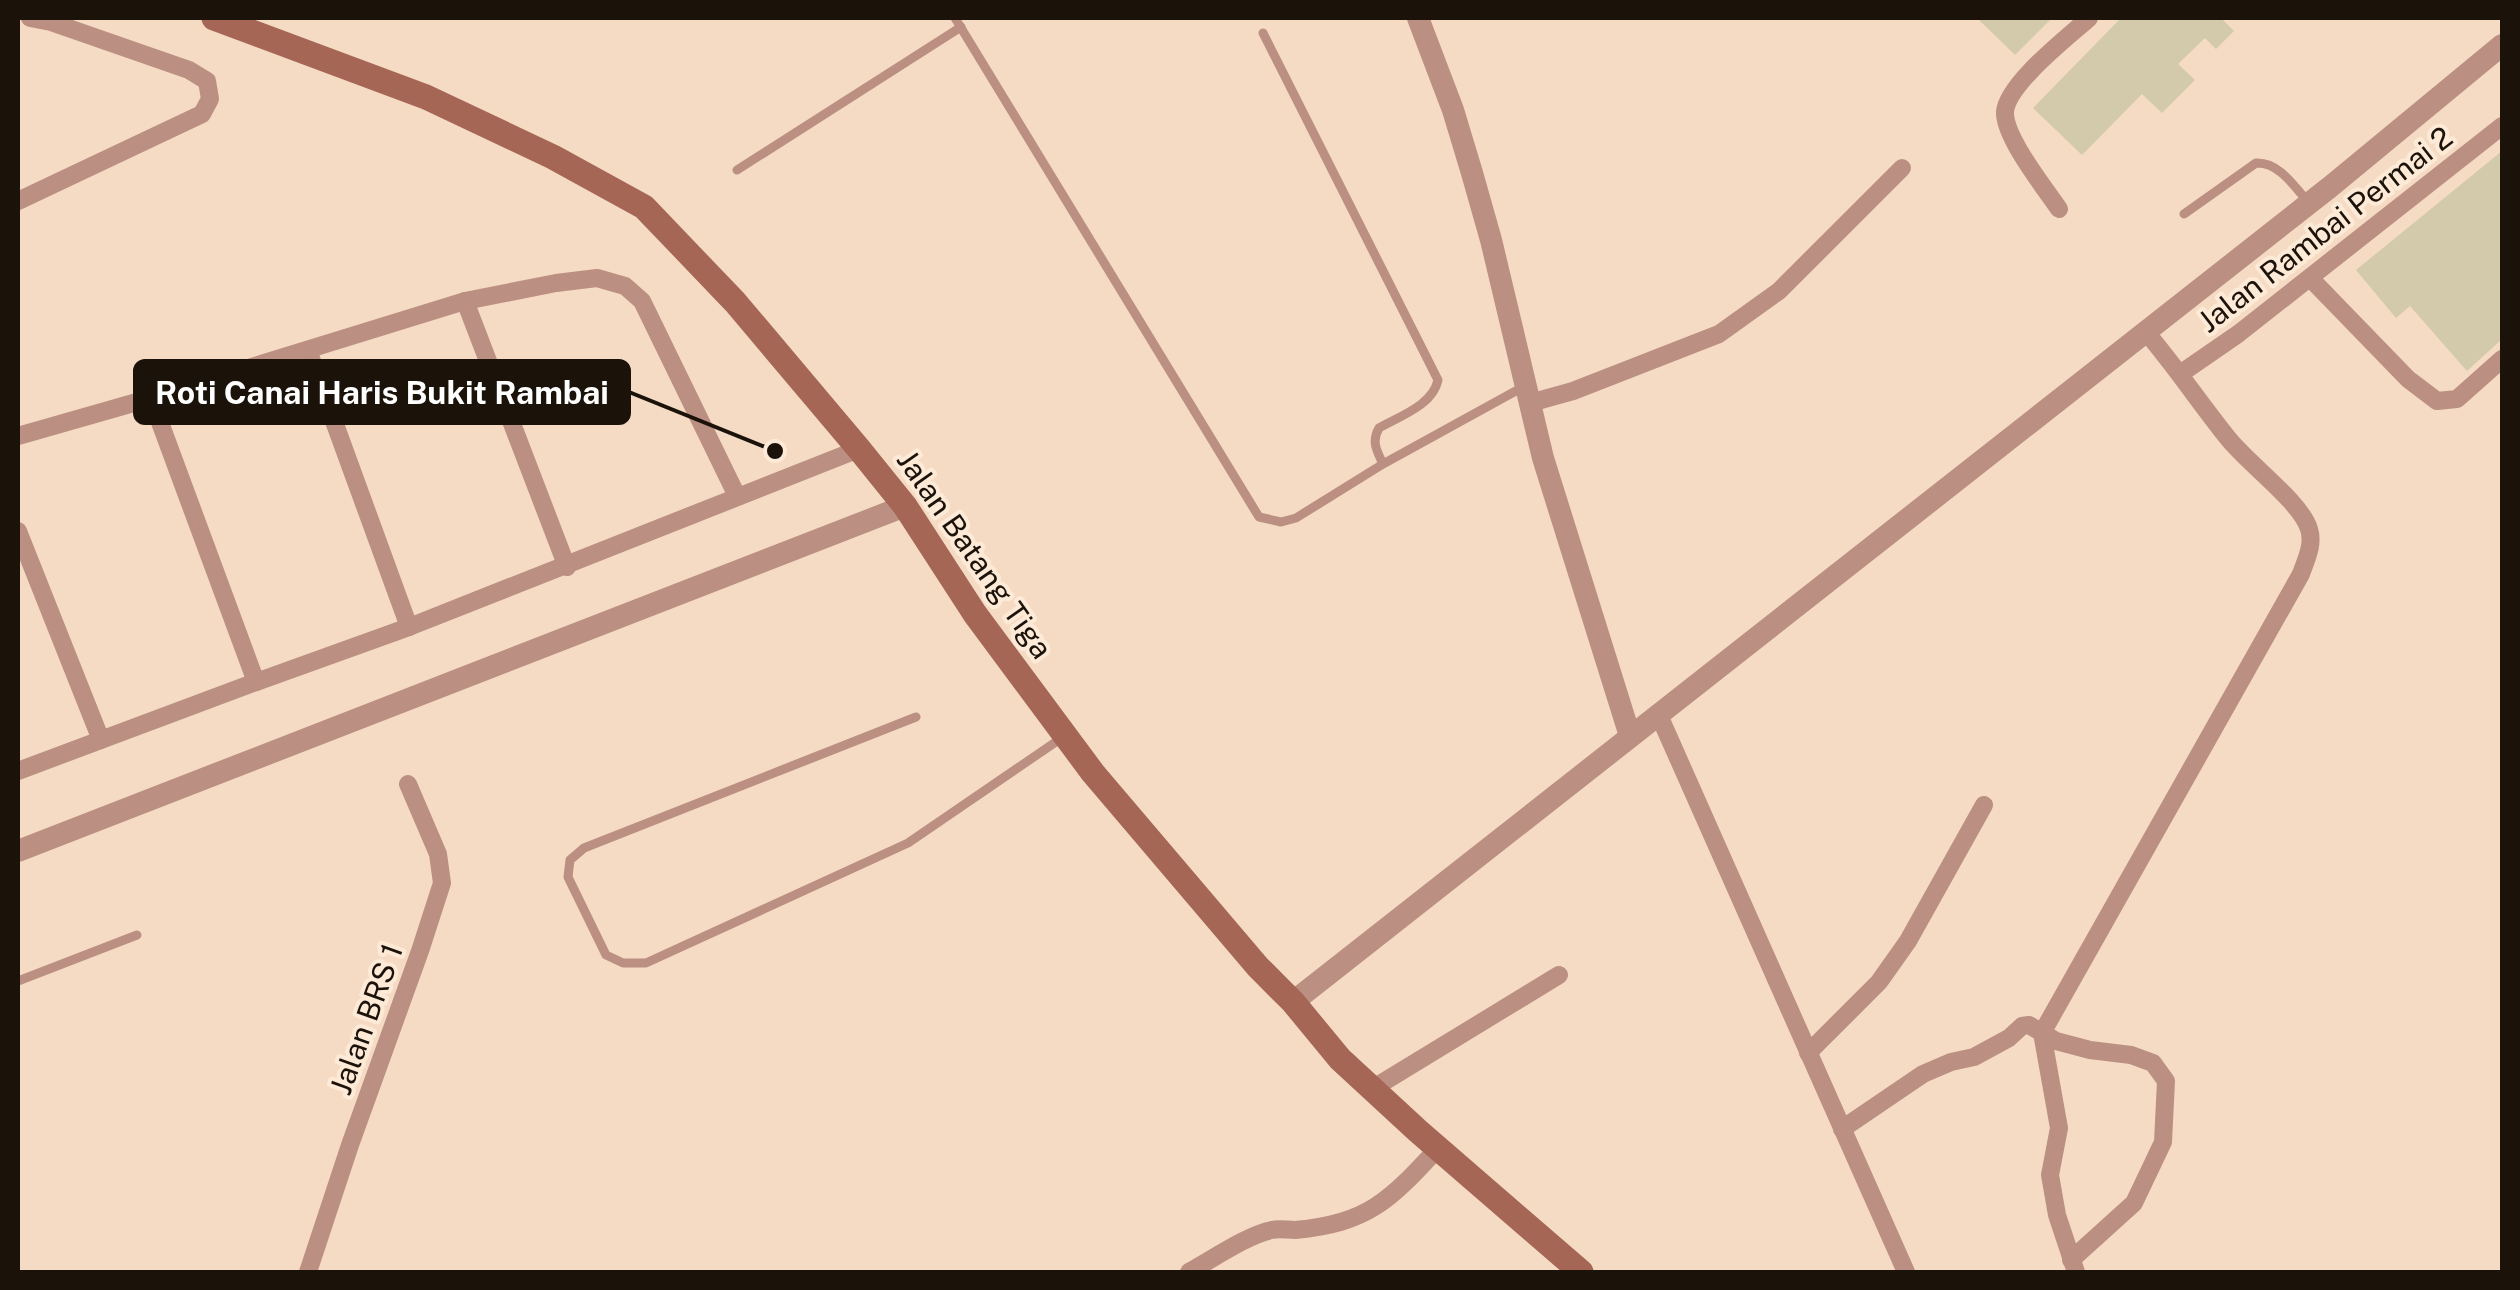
<svg xmlns="http://www.w3.org/2000/svg" width="2520" height="1290" font-family="'Public Sans',sans-serif">
  <rect width="100%" height="100%" fill="#f5dbc4"/>
  <g fill="#d3caab">
    <polygon points="1977,18 2052,18 2015,55"/>
    <polygon points="2121,18 2221,18 2234,31 2216,49 2205,38 2178,64 2195,80 2162,113 2142,94 2082,155 2033,108"/>
    <polygon points="2502,151 2502,339 2467,371 2410,306 2396,318 2356,270"/>
  </g>
  <g fill="none" stroke-linecap="round" stroke-linejoin="round">
    <g stroke="#bb8f82" stroke-width="9">
      <polyline points="955,18 1259,517 1281,522 1296,518 1383,464 1523,387"/>
      <path d="M1263 33 1438 380C1433 405 1400 416 1379 428 1371 442 1377 451 1383 464"/>
      <polyline points="737,170 961,27"/>
      <path d="M2184 214 2256 163C2279 162 2294 186 2308 202"/>
      <polyline points="916,717 584,848 570,860 568,877 606,955 623,963 646,963 908,843 1063,737"/>
      <polyline points="18,981 137,935"/>
    </g>
    <g stroke="#bb8f82" stroke-width="18">
      <polyline points="18,201 202,114 210,99 207,81 189,70 51,22 30,18"/>
      <path d="M2059 209C2044 187 2004 137 2005 112 2007 84 2068 37 2089 18"/>
      <polyline points="2310,278 2408,379 2437,401 2457,399 2502,359"/>
      <polyline points="465,301 567,567"/>
      <polyline points="308,350 409,627"/>
      <polyline points="2180,374 2238,334 2502,126"/>
      <polyline points="151,398 256,682"/>
      <polyline points="1530,403 1573,391 1719,334 1779,291 1902,168"/>
      <polyline points="18,436 151,398 465,301 556,283 597,278 625,286 642,301 737,496"/>
      <polyline points="18,531 101,740"/>
      <polyline points="1658,713 1906,1272"/>
      <polyline points="18,771 256,682 409,627 859,449"/>
      <polyline points="1808,1053 1879,982 1908,941 1984,805"/>
      <polyline points="1372,1089 1559,975"/>
      <polyline points="1842,1129 1923,1074 1951,1062 1974,1057 2009,1038 2022,1026 2029,1025 2056,1041 2090,1050 2131,1055 2153,1063 2166,1081 2163,1142 2134,1203 2071,1260"/>
      <polyline points="308,1272 350,1145 420,951 442,883 438,854 408,784"/>
      <path d="M1189 1272C1211 1260 1249 1234 1272 1230 1279 1228 1287 1230 1295 1230 1369 1223 1390 1200 1438 1148"/>
      <path d="M2076 1272 2057 1215 2050 1175 2059 1128 2042 1033 2301 574C2306 560 2314 544 2309 529 2301 502 2247 463 2227 437 2199 402 2175 366 2146 332"/>
    </g>
    <g stroke="#bb8f82" stroke-width="22">
      <polyline points="1418,18 1453,110 1472,173 1491,240 1543,458 1630,736"/>
      <polyline points="18,851 905,506"/>
      <polyline points="1293,1002 2330,187 2502,45"/>
    </g>
    <polyline stroke="#a66655" stroke-width="25" points="214,18 426,97 553,157 644,207 735,302 859,449 905,506 975,614 1093,773 1258,967 1293,1002 1340,1059 1418,1131 1581,1272"/>
  </g>
  <g text-anchor="middle" dominant-baseline="central" stroke-width="8" stroke-linejoin="round" paint-order="stroke">
    <g font-size="30" fill="#1b130a" stroke="#feead7">
      <text transform="translate(2325 229) rotate(-38)">Jalan Rambai Permai 2</text>
      <text transform="translate(975 554) rotate(55)">Jalan Batang Tiga</text>
      <text transform="translate(366 1019) rotate(-70)">Jalan BRS 1</text>
    </g>
  </g>
  <path fill="none" stroke="#1b130a" stroke-width="4" d="M775 451L629 392"/>
  <circle fill="#1b130a" stroke="#feead7" stroke-width="4" cx="775" cy="451" r="10"/>
  <rect fill="#1b130a" stroke="#1b130a" stroke-width="4" x="135" y="361" width="494" height="62" rx="10"/>
  <g font-size="32" text-anchor="middle" font-weight="bold" fill="#fff">
    <text x="382" y="404">Roti Canai Haris Bukit Rambai</text>
  </g>
  <rect width="2520" height="1290" fill="none" stroke="#1b130a" stroke-width="40"/>
</svg>
